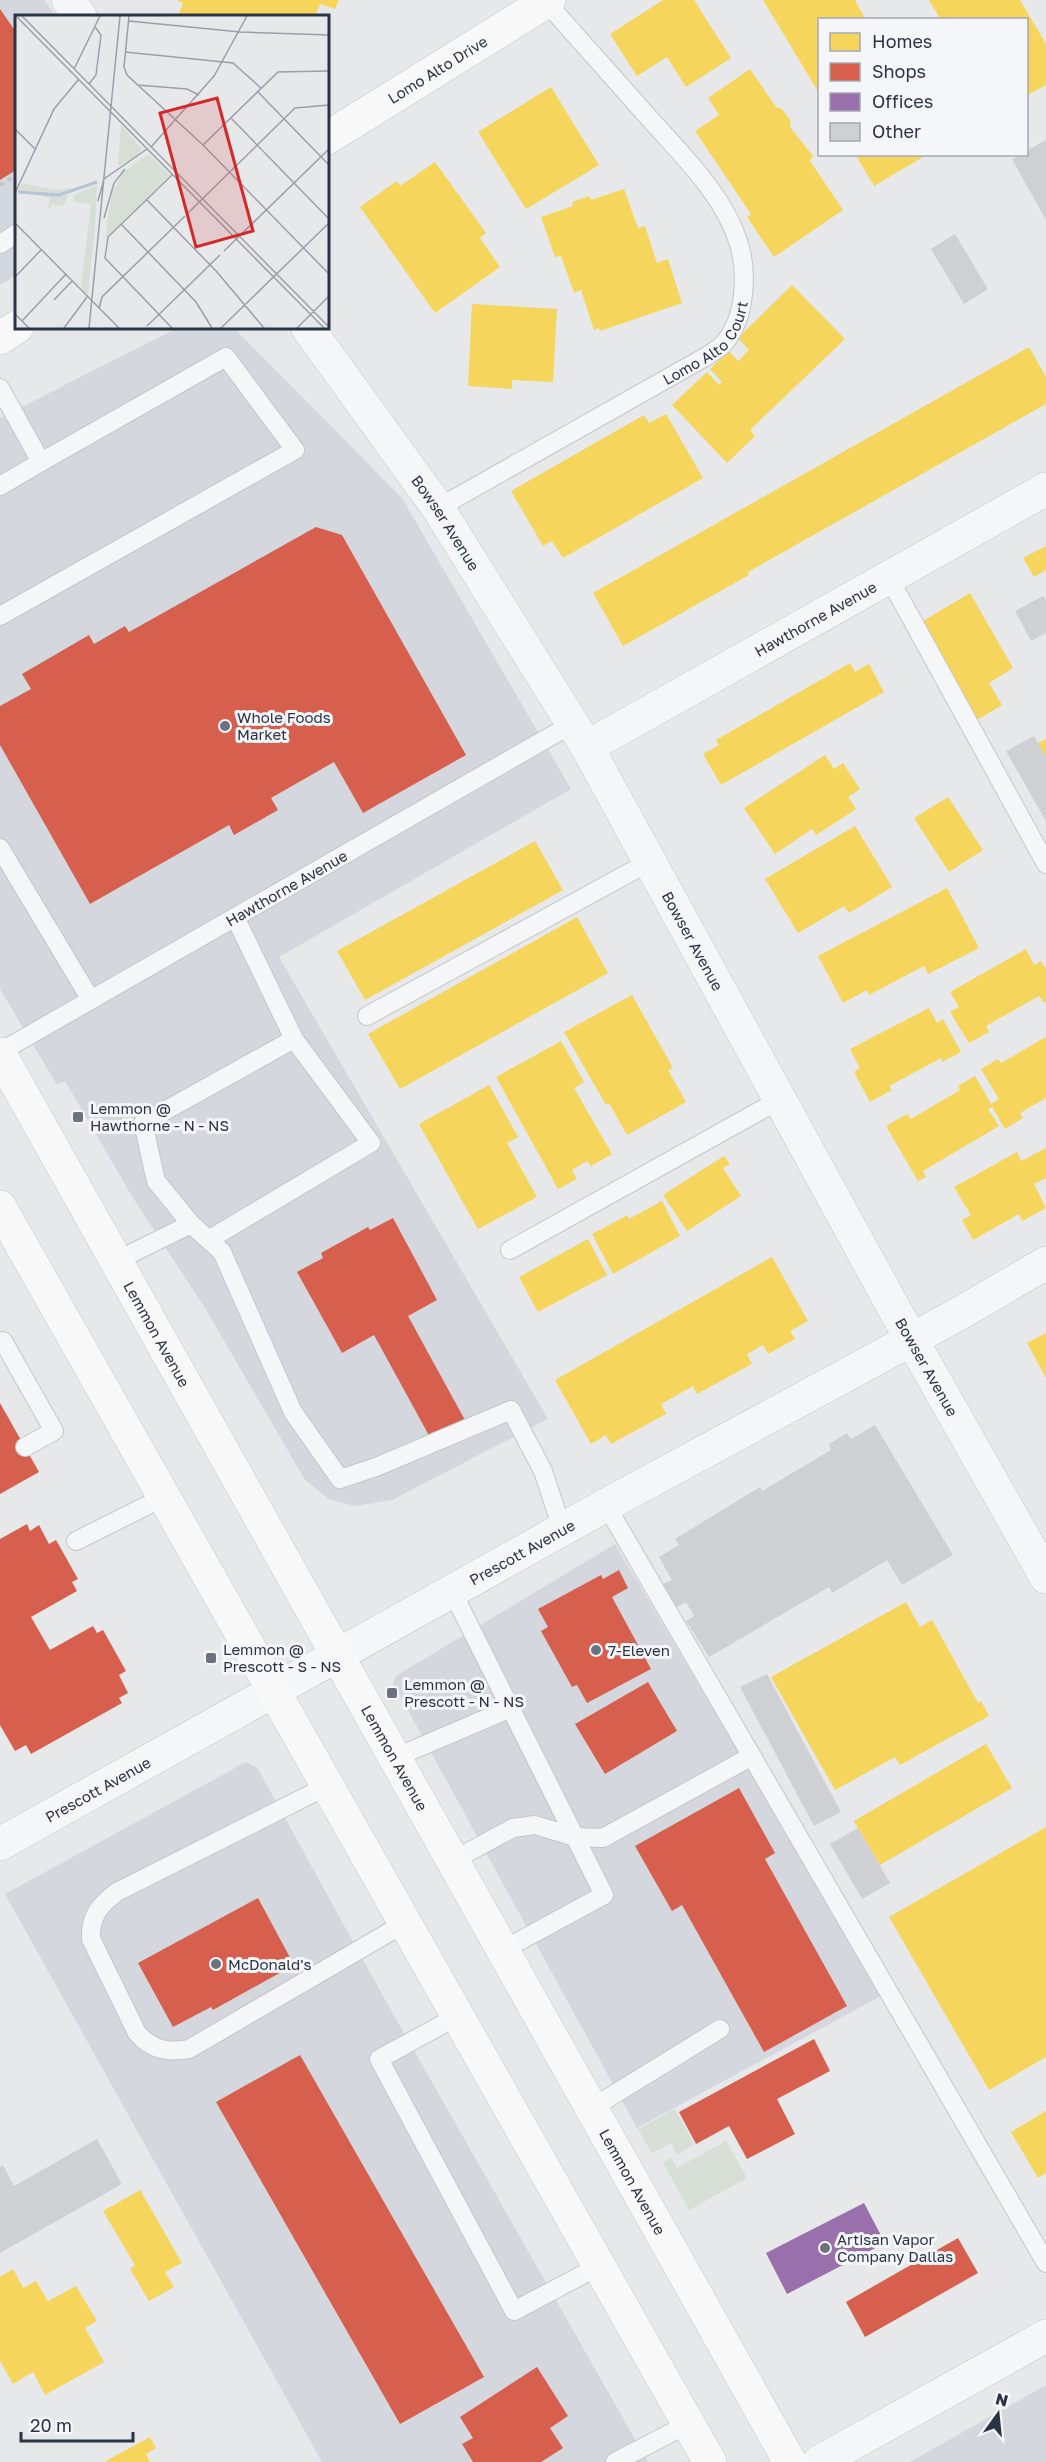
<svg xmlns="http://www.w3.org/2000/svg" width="1046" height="2462" font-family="'Golos Text',sans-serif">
  <rect width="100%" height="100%" fill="#e6e8ea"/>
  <g fill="#d4d7dd">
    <polygon points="0,0 44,0 56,16 16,16 16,275 0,285"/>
    <polygon points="179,327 233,327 402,498 571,789 279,957 548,1419 392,1500 355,1506 329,1499 305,1480 205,1308 133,1198 65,1081 57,1085 0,989 0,418"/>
    <polygon points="615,1544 883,1995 637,2128 393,1683 396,1676"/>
    <polygon points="246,1762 258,1769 383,1996 648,2462 322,2462 5,1894"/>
    <polygon points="1046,2385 1046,2462 910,2462"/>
  </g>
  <g fill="#d6ded6">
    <polygon points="675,2109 694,2144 677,2155 671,2143 652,2153 638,2129"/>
    <polygon points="726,2141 747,2178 689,2210 663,2162 671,2158 677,2168"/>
  </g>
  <g fill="#f6d55c">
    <polygon points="177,0 339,0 335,9 320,4 315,16 187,16 179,14 183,3"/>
    <polygon points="663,0 694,0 731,58 686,87 667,57 637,76 610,34"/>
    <polygon points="763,0 855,0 866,20 820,20 820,95"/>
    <polygon points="929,0 1020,0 1046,44 1046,85 1026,96 1026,20 956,20 955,17 941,20"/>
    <polygon points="750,69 776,107 782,109 791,121 790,127 813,156 810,161 843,210 774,257 747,217 751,214 695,131 719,115 708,98"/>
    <polygon points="551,87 599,165 526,209 478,132"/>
    <polygon points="855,154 928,154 874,186"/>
    <polygon points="435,162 486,233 480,238 500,267 435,313 360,207 397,181 400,186"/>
    <polygon points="624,189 638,228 645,226 657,263 668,259 682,303 600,331 599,328 594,330 581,290 574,293 561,256 555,257 541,217 573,206 572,202 589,196 591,200"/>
    <polygon points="792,285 845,339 750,430 755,436 727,463 672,405 707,372 719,385 722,382 710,369 729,351 738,361 749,350 738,338"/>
    <polygon points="472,304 557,309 553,382 512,380 512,389 468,386"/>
    <polygon points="1029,347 1046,377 1046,404 748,572 749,575 623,646 593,593"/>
    <polygon points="666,414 703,478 563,558 552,541 543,546 511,491 644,415 649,423"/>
    <polygon points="1046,546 1046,570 1034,577 1023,558"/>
    <polygon points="970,593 1013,668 989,683 1002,705 974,722 918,624"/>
    <polygon points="850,663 855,672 869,664 884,692 721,785 703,754 719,745 716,740"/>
    <polygon points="1046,739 1046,757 1038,743"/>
    <polygon points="825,755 834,769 843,763 860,789 848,797 856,809 816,835 812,829 775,854 744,808"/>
    <polygon points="948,797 983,850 949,872 914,818"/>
    <polygon points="855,826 892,887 849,913 844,906 798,933 765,879"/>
    <polygon points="535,841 563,890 365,1000 337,951"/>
    <polygon points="947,888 979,948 928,974 924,966 869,995 867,990 843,1003 818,956"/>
    <polygon points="577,917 608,973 400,1089 368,1034"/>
    <polygon points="1026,949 1034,965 1041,961 1046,969 1046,1002 1044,1003 1039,996 986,1026 989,1032 969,1043 950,1012 959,1007 950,992"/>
    <polygon points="632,995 673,1068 668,1070 686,1102 627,1135 609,1103 606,1105 564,1032"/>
    <polygon points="929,1008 937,1023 943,1019 961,1052 942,1062 941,1058 889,1086 892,1090 870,1102 854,1072 860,1068 850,1049"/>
    <polygon points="1046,1037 1046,1098 1020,1113 1023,1118 1005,1129 992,1107 988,1109 999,1126 923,1171 926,1177 918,1181 886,1126 907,1114 911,1119 960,1090 958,1086 975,1076 991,1104 999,1099 981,1069 998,1059 1001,1063"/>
    <polygon points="561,1041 584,1082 574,1088 612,1154 591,1166 587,1161 572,1170 577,1179 558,1189 496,1077"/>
    <polygon points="489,1085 518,1137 507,1143 537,1197 478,1229 419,1124"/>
    <polygon points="1046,1148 1046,1178 1034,1184 1046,1208 1022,1221 1019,1214 973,1240 962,1220 971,1215 954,1187 1017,1152 1021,1161"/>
    <polygon points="724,1156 730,1164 723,1168 741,1196 687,1231 663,1195"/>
    <polygon points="662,1201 680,1236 613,1274 592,1234 628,1215 629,1219"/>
    <polygon points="588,1239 607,1275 538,1312 519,1277"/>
    <polygon points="772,1257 808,1321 790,1331 795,1339 768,1354 763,1345 747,1354 752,1364 697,1394 693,1386 661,1404 666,1414 611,1444 606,1435 591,1444 555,1380"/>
    <polygon points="1046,1333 1046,1378 1027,1343"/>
    <polygon points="906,1602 920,1627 932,1620 978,1703 981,1701 989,1716 900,1765 895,1757 835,1790 771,1677"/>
    <polygon points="986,1744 1012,1788 880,1865 854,1821"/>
    <polygon points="1046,1827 1046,2057 989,2090 889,1917"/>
    <polygon points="1046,2111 1046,2173 1038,2178 1011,2132"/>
    <polygon points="140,2190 182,2263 165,2272 174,2287 149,2301 130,2269 135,2265 103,2211"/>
    <polygon points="13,2269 23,2288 36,2281 48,2301 76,2286 97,2321 85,2328 104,2362 45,2395 33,2372 13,2384 0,2361 0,2277"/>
    <polygon points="150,2437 156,2448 146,2454 150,2462 104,2462"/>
  </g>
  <g fill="#d6604d">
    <polygon points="0,9 16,32 16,170 0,180"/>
    <polygon points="316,527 342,535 466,755 363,813 334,762 271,798 278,810 234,835 229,825 90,904 0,745 0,706 31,689 22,674 89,635 94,644 125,626 129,632"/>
    <polygon points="393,1218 437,1300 408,1316 466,1422 432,1441 374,1335 342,1353 297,1272 323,1258 321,1253 368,1227 370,1230"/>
    <polygon points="0,1403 39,1472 0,1494"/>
    <polygon points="27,1524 30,1531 39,1525 49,1544 56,1540 78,1579 72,1582 77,1591 31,1617 50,1650 93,1626 97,1633 103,1630 126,1671 119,1675 128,1693 119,1698 122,1703 31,1754 26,1745 15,1751 0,1725 0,1539"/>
    <polygon points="619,1570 628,1588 612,1597 651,1669 587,1703 577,1685 572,1687 541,1631 548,1627 538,1609 601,1575 603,1579"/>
    <polygon points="648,1682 677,1731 605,1774 575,1724"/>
    <polygon points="739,1788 775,1853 765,1859 847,2006 764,2052 682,1905 672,1911 635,1846"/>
    <polygon points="258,1898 294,1965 213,2010 211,2007 173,2027 138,1963"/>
    <polygon points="814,2039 830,2071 777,2099 795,2134 747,2159 729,2126 696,2144 679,2112"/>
    <polygon points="300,2055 484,2377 400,2424 216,2102"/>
    <polygon points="958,2238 978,2273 865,2337 846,2302"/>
    <polygon points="537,2367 568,2416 550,2428 563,2448 541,2462 473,2462 462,2444 473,2438 460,2417"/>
  </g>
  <polygon fill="#9970ab" points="864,2203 885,2243 787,2294 766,2253"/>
  <g fill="#ced0d3">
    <polygon points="1046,140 1046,220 1012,159 1026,154 1026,151"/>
    <polygon points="955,234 988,289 964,304 931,249"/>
    <polygon points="1043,596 1046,600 1046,633 1031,641 1015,611"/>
    <polygon points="1034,736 1046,757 1046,821 1006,751"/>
    <polygon points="875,1425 953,1555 902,1585 887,1560 832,1593 829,1587 709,1657 686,1621 694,1616 686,1602 677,1607 663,1584 672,1580 659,1557 679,1545 675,1539 760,1487 762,1491 831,1450 829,1444 847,1433 851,1439"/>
    <polygon points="767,1674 841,1812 814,1826 740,1687"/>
    <polygon points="858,1828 890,1883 862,1899 830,1844"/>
    <polygon points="97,2139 122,2184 0,2253 0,2167 3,2165 14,2186"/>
  </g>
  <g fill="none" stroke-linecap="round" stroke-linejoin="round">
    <g stroke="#c4c6c8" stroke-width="20">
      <g id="lane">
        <polyline points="0,244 16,234"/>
        <polyline points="0,388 41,462 0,486"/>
        <path id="s1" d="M438 508 707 356C712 352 721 348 725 342 746 317 748 271 738 241 723 194 681 154 650 119 615 80 581 41 546 2"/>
        <polyline points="888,576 1046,864"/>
        <polyline points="0,616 295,450 226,357 41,462"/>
        <polyline points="0,848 91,1000"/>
        <polyline points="235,917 294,1039 143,1123 156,1181 191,1224 222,1252 293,1412 340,1479 376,1467 511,1410 543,1471 562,1529"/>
        <polyline points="367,1016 649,862"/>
        <path id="s2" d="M0 1052 572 724"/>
        <polyline points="210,1239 371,1143 294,1039"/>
        <polyline points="510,1250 781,1099"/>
        <polyline points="116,1261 191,1224"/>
        <polyline points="0,1343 3,1341 54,1431 25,1447"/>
        <polyline points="606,1505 1046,2263"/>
        <polyline points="76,1541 164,1497"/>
        <polyline points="452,1591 604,1895 503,1950"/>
        <polyline points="394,1758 511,1708"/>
        <path d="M327 1786 117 1892C99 1905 90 1917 91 1939L137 2033C152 2050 168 2053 189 2049L405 1923"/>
        <polyline points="452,1861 513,1828 535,1825 575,1837 603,1838 752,1756"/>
        <polyline points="458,2016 379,2059 514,2311 599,2266"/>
        <polyline points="592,2108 720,2029"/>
        <polyline points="615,2462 688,2424"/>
      </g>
    </g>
    <g stroke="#c4c6c8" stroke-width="34">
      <g id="street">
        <polyline points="68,0 80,16"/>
        <path id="s3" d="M307 327 438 508 587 747 896 1312 1046 1577"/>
        <path id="s4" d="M587 747 1046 489"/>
        <path id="s5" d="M0 1844 606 1505 955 1316 1046 1263"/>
        <polyline points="819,2462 1046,2336"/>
      </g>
    </g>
    <g stroke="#c4c6c8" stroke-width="34">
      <g id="secondary">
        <path id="s6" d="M327 138 549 0"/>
        <polyline points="0,338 17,327"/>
        <path id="s7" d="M0 1054 790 2462"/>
        <polyline points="0,1207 710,2462"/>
      </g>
    </g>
    <polyline stroke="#c5c6ca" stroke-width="4" stroke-dasharray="4.5 4.5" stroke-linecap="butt" points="0,185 16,175"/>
    <use href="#lane" stroke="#f5f6f7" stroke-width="18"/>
    <use href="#street" stroke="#f5f6f7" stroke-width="33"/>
    <use href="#secondary" stroke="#f8f8f8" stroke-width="33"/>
  </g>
  <g fill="#6c737f" stroke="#f4f6f9" stroke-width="2">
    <circle cx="225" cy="726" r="6"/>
    <rect x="72" y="1111" width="12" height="12" rx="3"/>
    <circle cx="596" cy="1650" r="6"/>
    <rect x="205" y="1652" width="12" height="12" rx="3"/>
    <rect x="386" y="1687" width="12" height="12" rx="3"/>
    <circle cx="216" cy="1964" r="6"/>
    <circle cx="825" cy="2248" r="6"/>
  </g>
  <g text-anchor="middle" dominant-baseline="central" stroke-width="6" stroke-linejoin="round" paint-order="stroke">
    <g font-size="15" fill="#2b3445" stroke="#f4f6f9">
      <text stroke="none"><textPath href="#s6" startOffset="130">Lomo Alto Drive</textPath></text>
      <text stroke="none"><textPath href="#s1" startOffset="318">Lomo Alto Court</textPath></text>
      <text stroke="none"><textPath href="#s3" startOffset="240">Bowser Avenue</textPath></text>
      <text stroke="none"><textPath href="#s4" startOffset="262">Hawthorne Avenue</textPath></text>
      <text stroke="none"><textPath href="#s2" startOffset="330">Hawthorne Avenue</textPath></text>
      <text stroke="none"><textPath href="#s3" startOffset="726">Bowser Avenue</textPath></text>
      <text stroke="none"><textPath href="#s7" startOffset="321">Lemmon Avenue</textPath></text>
      <text stroke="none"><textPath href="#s3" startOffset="1212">Bowser Avenue</textPath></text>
      <text stroke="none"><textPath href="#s5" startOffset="598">Prescott Avenue</textPath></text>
      <text stroke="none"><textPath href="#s7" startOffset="807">Lemmon Avenue</textPath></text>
      <text stroke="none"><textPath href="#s5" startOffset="112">Prescott Avenue</textPath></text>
      <text stroke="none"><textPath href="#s7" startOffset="1293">Lemmon Avenue</textPath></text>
    </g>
    <g font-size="15" fill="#2b3445" stroke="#f4f6f9" text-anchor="start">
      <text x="237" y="717">Whole Foods<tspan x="237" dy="17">Market</tspan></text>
      <text x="90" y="1108">Lemmon @<tspan x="90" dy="17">Hawthorne - N - NS</tspan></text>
      <text x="223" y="1649">Lemmon @<tspan x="223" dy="17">Prescott - S - NS</tspan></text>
      <text x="608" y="1650">7-Eleven</text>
      <text x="404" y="1684">Lemmon @<tspan x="404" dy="17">Prescott - N - NS</tspan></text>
      <text x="228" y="1964">McDonald's</text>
      <text x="837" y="2239">Artisan Vapor<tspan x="837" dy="17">Company Dallas</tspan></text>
    </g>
  </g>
  <g transform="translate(15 15)">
    <rect width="314" height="314" fill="#e6e8ea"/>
    <path d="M106 110 126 133 125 139 103 151ZM133 139 155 160 90 224 97 178 108 157ZM7 168 42 175 55 173 54 178 42 179 2 176ZM82 170 80 213 73 279 66 272 76 189 58 187 59 180ZM8 177 41 181 53 180 49 191 37 189 32 197 35 183Z" fill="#d6ded6"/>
    <path fill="none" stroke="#b4c4d5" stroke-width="3" d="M3 177 44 180 82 167"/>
    <path fill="none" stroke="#9ba0a8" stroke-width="1.5" d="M1 1 309 313M7 1 314 312M114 1 109 52 112 60 188 130 314 259M114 6 225 17 314 20M110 37 218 48 246 73M59 54 85 1M74 69 81 60 86 20 80 12M122 70 172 74 184 80M243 77 314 150M216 103 314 204M0 114 20 134M188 130 263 57 314 56M136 132 199 61 232 1M0 178 39 94 64 64M131 184 202 257 249 313M83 186 89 164 132 134M171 200 280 93 314 90M89 203 99 168 110 154M0 208 104 313M106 209 181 287 197 313M209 236 314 134M0 262 26 235M39 285 57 266M84 294 87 282 170 201M0 299 14 313M7 306 51 259M132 311 205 240M49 313 72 282M74 313 105 1M157 313 90 243 93 222 158 159M206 313 314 208M282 313 314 281"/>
    <path fill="#d62828" fill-opacity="0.15" stroke="#d62828" stroke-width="3" d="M202 83 238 216 181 232 145 98Z"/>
    <rect width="314" height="314" fill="none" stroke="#2b3445" stroke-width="3"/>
  </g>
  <rect x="818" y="18" width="210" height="138" fill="#f4f6f9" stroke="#a4a8b1" stroke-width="1.5"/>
  <rect x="830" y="33" width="30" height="18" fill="#f6d55c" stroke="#a4a8b1" stroke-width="1.5"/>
  <text x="872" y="48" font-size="18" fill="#2b3445">Homes</text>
  <rect x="830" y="63" width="30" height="18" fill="#d6604d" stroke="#a4a8b1" stroke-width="1.5"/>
  <text x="872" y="78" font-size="18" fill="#2b3445">Shops</text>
  <rect x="830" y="93" width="30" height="18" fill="#9970ab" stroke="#a4a8b1" stroke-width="1.5"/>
  <text x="872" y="108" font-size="18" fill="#2b3445">Offices</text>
  <rect x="830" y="123" width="30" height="18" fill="#ced0d3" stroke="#a4a8b1" stroke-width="1.5"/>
  <text x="872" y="138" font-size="18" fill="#2b3445">Other</text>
  <g transform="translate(998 2414) rotate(15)" stroke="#f4f6f9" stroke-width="4.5" paint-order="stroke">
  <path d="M0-4.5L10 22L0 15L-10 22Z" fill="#2b3445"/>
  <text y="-9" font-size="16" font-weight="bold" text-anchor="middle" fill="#2b3445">N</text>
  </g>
  <path d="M21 2432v9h112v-9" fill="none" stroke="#2b3445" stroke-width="3"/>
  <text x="30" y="2432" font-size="18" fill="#2b3445" stroke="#f4f6f9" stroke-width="4.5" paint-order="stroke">20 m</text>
</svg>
